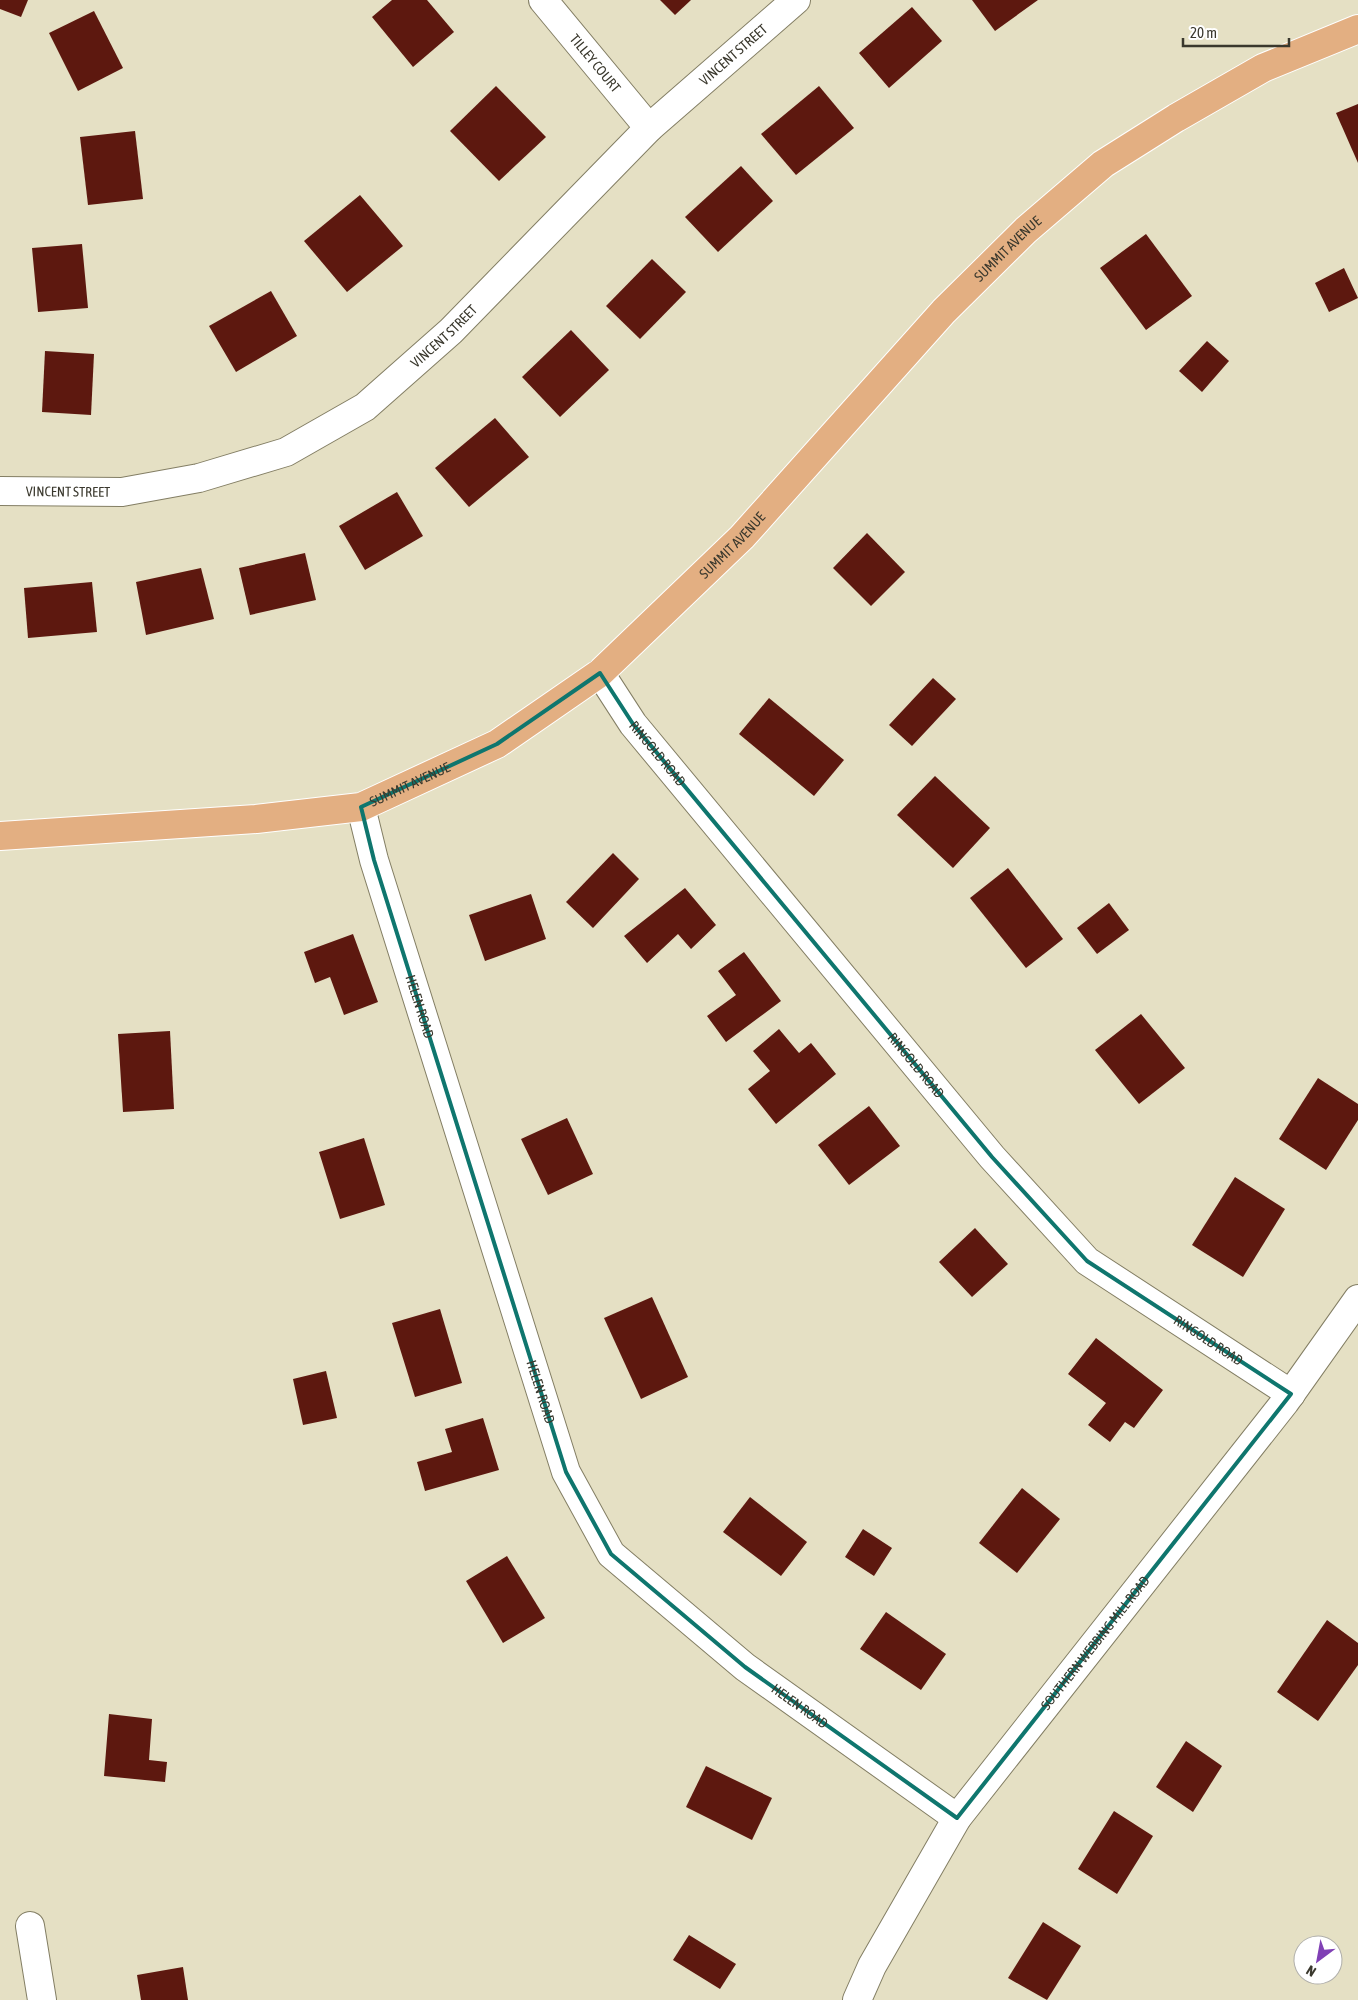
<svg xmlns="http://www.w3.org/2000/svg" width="1358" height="2000" font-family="'Asap Condensed',sans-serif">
	<rect width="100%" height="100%" fill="#e5e0c4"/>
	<g fill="#5d180f">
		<path d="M0,0H28L21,17L0,9Z"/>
		<path d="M392,0H427L454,32L413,67L372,17Z"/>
		<path d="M660,0H691L675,15Z"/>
		<path d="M972,0H1038L995,31Z"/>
		<path d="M912,7L942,41L889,88L859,53Z"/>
		<path d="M94,11L123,68L78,91L49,33Z"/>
		<path d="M496,86L546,137L499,181L450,131Z"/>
		<path d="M819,86L854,128L796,175L761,134Z"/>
		<path d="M1358,104V163L1336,113Z"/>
		<path d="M135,131L143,199L88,205L80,137Z"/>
		<path d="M741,166L773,201L718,252L685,217Z"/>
		<path d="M360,195L403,246L347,292L304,241Z"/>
		<path d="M1146,234L1192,296L1146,330L1100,268Z"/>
		<path d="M82,244L88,308L38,312L32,248Z"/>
		<path d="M652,259L686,292L640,339L606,306Z"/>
		<path d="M1344,268L1358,298L1329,312L1315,283Z"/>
		<path d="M271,291L297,336L236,372L209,326Z"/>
		<path d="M571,330L609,370L560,417L522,377Z"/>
		<path d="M1207,341L1229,361L1202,392L1179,371Z"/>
		<path d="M45,351L94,354L91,415L42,412Z"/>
		<path d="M495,418L529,457L469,507L435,468Z"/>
		<path d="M397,492L423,536L365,570L339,526Z"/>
		<path d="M867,533L905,572L871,606L833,568Z"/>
		<path d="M305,553L316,600L250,615L239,568Z"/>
		<path d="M201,568L214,619L146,635L136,582Z"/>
		<path d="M92,582L97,632L28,638L24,588Z"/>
		<path d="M933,678L956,699L912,746L889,725Z"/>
		<path d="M769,698L844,760L814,796L739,734Z"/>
		<path d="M935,776L990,828L953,868L897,815Z"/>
		<path d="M613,853L639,879L593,928L566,902Z"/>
		<path d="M1008,868L1063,939L1026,968L970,898Z"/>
		<path d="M685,888L716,925L691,949L678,934L647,963L624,936Z"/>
		<path d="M531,894L546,939L485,961L469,915Z"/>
		<path d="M1109,903L1129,930L1097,954L1077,928Z"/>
		<path d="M353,934L378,1002L344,1015L330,977L315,983L304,952Z"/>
		<path d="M744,952L781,1001L726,1042L707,1016L736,995L718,971Z"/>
		<path d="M1141,1014L1185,1068L1139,1104L1095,1050Z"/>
		<path d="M779,1029L799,1053L811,1043L836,1074L776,1124L748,1089L770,1071L753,1051Z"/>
		<path d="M170,1031L174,1109L123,1112L118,1034Z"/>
		<path d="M1318,1078L1358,1104V1120L1326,1170L1279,1139Z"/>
		<path d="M869,1106L900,1146L849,1185L818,1145Z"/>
		<path d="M567,1118L593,1174L548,1195L521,1139Z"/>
		<path d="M364,1138L385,1205L340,1219L319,1152Z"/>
		<path d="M1235,1177L1285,1209L1243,1277L1192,1245Z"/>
		<path d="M975,1228L1008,1264L972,1297L939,1262Z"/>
		<path d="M652,1297L688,1377L641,1399L604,1318Z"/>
		<path d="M440,1309L462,1383L415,1397L392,1323Z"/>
		<path d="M1096,1338L1163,1390L1134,1428L1125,1422L1110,1442L1088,1425L1106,1403L1068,1374Z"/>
		<path d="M326,1371L337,1418L303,1425L293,1379Z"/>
		<path d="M483,1418L499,1470L425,1491L417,1462L452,1452L445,1429Z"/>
		<path d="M1022,1488L1060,1519L1017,1573L979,1543Z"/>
		<path d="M750,1497L807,1542L781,1576L723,1532Z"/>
		<path d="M863,1529L892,1548L874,1576L845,1557Z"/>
		<path d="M507,1556L545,1618L503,1643L466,1581Z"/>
		<path d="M886,1612L946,1654L921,1690L860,1649Z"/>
		<path d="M1327,1620L1358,1643V1665L1318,1721L1277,1692Z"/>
		<path d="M109,1714L152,1719L149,1760L167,1762L165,1782L104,1776Z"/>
		<path d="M1186,1741L1222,1766L1193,1812L1156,1787Z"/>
		<path d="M706,1766L772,1798L752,1840L686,1807Z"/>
		<path d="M1114,1811L1153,1836L1117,1894L1078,1869Z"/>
		<path d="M1043,1922L1081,1946L1047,2000L1008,1978Z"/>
		<path d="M689,1935L736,1964L720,1989L673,1960Z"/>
		<path d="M183,1967L188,2000H141L137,1975Z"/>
	</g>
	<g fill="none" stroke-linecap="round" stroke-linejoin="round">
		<defs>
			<g id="minor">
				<path id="s1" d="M543,0L649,128"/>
				<path id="s2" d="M0,491L122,492L199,478L286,452L365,407L451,331L649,128L796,0"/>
				<path id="s3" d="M600,673L633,724L992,1157L1087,1261L1291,1394"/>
				<path id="s4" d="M361,807L374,860L566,1472L611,1554L745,1667L957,1818"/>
				<path d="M30,1926L42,2000"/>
				<path id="s5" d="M857,2000L872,1966L957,1818L1285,1402L1358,1299"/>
			</g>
			<g id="major">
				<path id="s6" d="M0,836L256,819L361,807L497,744L600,673L742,537L944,311L1026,230L1103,164L1176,118L1263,68L1358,29"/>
			</g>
		</defs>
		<use href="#minor" stroke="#837e64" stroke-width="30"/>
		<use href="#major" stroke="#fff" stroke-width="30"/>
		<use href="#minor" stroke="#fff" stroke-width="28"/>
		<use href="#major" stroke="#e3af82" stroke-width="28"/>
	</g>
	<path fill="none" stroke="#0f766e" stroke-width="4" stroke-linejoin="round" d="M600,673L633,724L992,1157L1087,1261L1291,1394L957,1818L745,1667L611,1554L566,1472L374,860L361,807L497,744Z"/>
	<g text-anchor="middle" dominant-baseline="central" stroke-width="5" stroke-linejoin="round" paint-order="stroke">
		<g font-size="14" fill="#3a382d" stroke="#fff">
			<text stroke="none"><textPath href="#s2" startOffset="892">VINCENT STREET</textPath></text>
			<text stroke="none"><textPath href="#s1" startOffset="82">TILLEY COURT</textPath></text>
			<text stroke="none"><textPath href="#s6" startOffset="1226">SUMMIT AVENUE</textPath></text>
			<text stroke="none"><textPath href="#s2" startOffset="488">VINCENT STREET</textPath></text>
			<text stroke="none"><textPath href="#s2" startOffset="68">VINCENT STREET</textPath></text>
			<text stroke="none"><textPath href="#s6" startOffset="821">SUMMIT AVENUE</textPath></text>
			<text stroke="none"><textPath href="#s3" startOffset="99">RINGOLD ROAD</textPath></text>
			<text stroke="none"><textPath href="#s6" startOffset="416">SUMMIT AVENUE</textPath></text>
			<text stroke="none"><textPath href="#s4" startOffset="208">HELEN ROAD</textPath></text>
			<text stroke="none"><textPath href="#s3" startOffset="504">RINGOLD ROAD</textPath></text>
			<text stroke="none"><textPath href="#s3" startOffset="909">RINGOLD ROAD</textPath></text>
			<text stroke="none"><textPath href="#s4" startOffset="612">HELEN ROAD</textPath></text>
			<text stroke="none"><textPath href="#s5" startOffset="431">SOUTHERN WEBBING MILL ROAD</textPath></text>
			<text stroke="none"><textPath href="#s4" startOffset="1032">HELEN ROAD</textPath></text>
		</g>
	</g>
	<g transform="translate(1318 1960) rotate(212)"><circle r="24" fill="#ffffff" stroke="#b0afab"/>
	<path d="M0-4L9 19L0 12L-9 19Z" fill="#8040b5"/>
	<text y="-8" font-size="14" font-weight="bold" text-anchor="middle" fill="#3a382d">N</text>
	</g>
	<path d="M1183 38v8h106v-8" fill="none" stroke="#3a382d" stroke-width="2.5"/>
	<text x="1190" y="38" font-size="15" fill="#3a382d" stroke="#ffffff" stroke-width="4" paint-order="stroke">20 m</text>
</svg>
